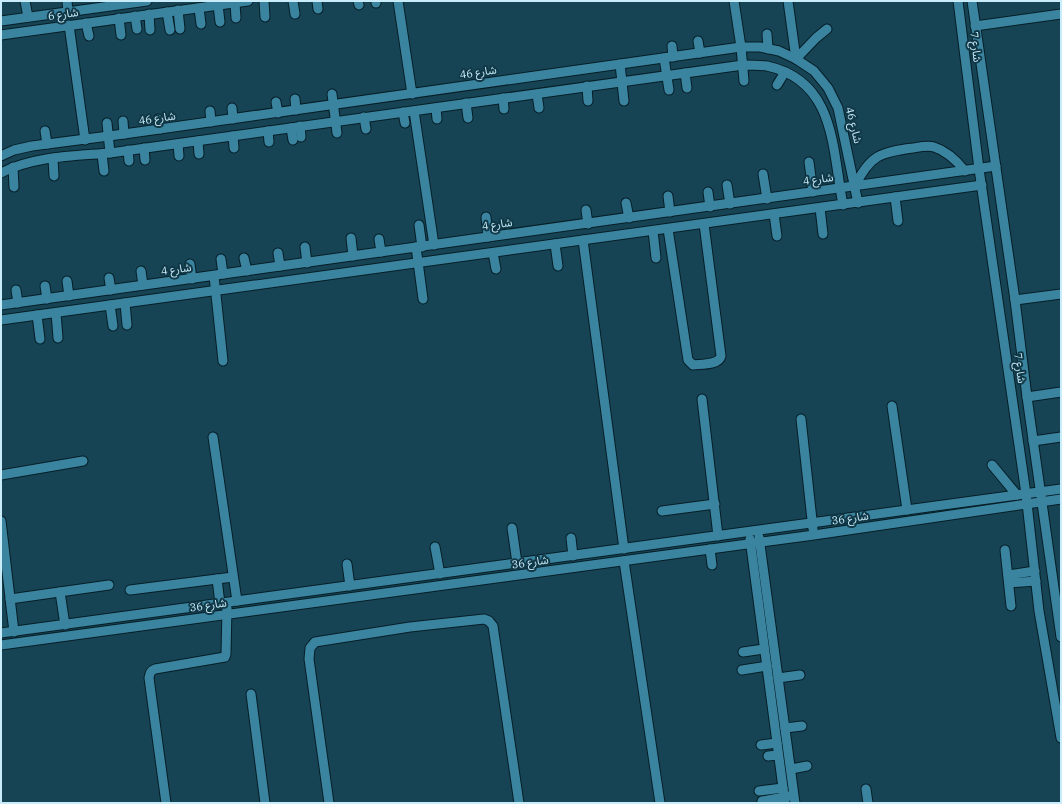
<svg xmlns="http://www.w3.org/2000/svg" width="1062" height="804" font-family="'IBM Plex Serif','Noto Sans Arabic',serif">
	<rect width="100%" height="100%" fill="#103846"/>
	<rect fill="#174455" x="1" y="1" width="1060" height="802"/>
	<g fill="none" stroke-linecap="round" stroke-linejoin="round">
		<defs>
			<g id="minor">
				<path d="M25,1L28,17"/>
				<path d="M67,1L68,12"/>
				<path d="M264,1L265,17"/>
				<path d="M293,1L295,14"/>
				<path d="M317,1L318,9"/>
				<path d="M358,1L359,5"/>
				<path d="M376,1V3"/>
				<path d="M398,1L412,94"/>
				<path d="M734,1L741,47L744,81"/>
				<path d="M788,1L796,59"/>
				<path d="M958,1L979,169L1026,494L1039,611L1061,738"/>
				<path d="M972,1L1015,300L1027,397L1061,637"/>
				<path d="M235,3L236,18"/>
				<path d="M218,5L220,22"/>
				<path d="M199,8L201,24"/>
				<path d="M178,10L180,29"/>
				<path d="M167,12L170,30"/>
				<path d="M149,14L150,30"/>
				<path d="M135,16L137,29"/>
				<path d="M119,18L121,35"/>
				<path d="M1,21L147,1"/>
				<path d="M86,23L89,36"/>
				<path d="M69,25L85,140"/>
				<path d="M975,26L1061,14"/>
				<path d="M767,34L768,49"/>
				<path d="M1,35L248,1"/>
				<path d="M698,41L700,53"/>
				<path d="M672,46L673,57"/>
				<path d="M664,58L669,90"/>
				<path d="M796,59L816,38L827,29"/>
				<path d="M620,64L624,101"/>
				<path d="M685,73L687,88"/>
				<path d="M777,85L785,72"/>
				<path d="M587,86L588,101"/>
				<path d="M332,94L337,133"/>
				<path d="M537,94L539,108"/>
				<path d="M503,98L504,109"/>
				<path d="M295,99L296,110"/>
				<path d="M276,102L278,113"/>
				<path d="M466,103L468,118"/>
				<path d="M232,108L233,119"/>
				<path d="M436,108L437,119"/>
				<path d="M210,111L211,122"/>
				<path d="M414,111L434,245"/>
				<path d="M403,112L405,123"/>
				<path d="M364,117L366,129"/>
				<path d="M158,119L160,129"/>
				<path d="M123,121L124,134"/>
				<path d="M107,123L110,153"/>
				<path d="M300,126L301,137"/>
				<path d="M291,128L293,140"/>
				<path d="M45,131L47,144"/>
				<path d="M268,131L269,142"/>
				<path d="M233,136L234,148"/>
				<path d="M198,141L199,154"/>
				<path d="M178,144L179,156"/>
				<path d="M144,148L145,160"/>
				<path d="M128,150L129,161"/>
				<path d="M102,154L104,171"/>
				<path d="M1,156L14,150L32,146L124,134L741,47H760L779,51L796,59L814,71L828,88L838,108L858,203"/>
				<path d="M53,159L54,176"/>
				<path d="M809,162L813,192"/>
				<path d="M13,167L14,187"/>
				<path d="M1,173C33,156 75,156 110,153L743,65C751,65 759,65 767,66C836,81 832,149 843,205"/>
				<path d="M763,174L767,199"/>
				<path d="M727,185L730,204"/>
				<path d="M855,186C870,155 881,152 913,148C919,147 928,145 934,147C947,151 957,161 965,171"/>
				<path d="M708,192L710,207"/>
				<path d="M668,196L670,212"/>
				<path d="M895,197L898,221"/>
				<path d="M626,203L629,218"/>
				<path d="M820,208L823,234"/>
				<path d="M586,210L588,224"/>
				<path d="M774,214L777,236"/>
				<path d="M486,217L488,237"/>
				<path d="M419,225L422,247"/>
				<path d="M668,229L688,360L693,365C702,364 719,365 721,356L704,224"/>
				<path d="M653,231L656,258"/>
				<path d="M351,238L353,256"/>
				<path d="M379,239L381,252"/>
				<path d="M583,240L624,549"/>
				<path d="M555,244L558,266"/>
				<path d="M305,247L307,263"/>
				<path d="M416,247L423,299"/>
				<path d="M278,253L280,266"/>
				<path d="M493,253L496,269"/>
				<path d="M244,258L247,271"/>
				<path d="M221,259L223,274"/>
				<path d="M190,264L192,279"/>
				<path d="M141,271L143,285"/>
				<path d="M214,276L223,361"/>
				<path d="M109,278L111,290"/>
				<path d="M67,281L69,296"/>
				<path d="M45,286L47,299"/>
				<path d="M16,290L18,303"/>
				<path d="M1015,300L1061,294"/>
				<path d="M125,303L127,325"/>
				<path d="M1,305L996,166"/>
				<path d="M110,305L113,326"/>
				<path d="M56,313L58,338"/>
				<path d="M37,315L40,339"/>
				<path d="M1,320L982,185"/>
				<path d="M1027,397L1061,392"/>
				<path d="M702,399L718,536"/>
				<path d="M892,406L907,510"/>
				<path d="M801,419L813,529"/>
				<path d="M213,437L237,601"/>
				<path d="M1033,441L1061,437"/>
				<path d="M992,465L1017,495"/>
				<path d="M1,475L83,461"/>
				<path d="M662,511L715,504"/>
				<path d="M1,521L14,632"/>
				<path d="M512,528L517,563"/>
				<path d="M759,537L795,803"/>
				<path d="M571,538L573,556"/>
				<path d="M750,539L785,803"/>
				<path d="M435,547L440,574"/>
				<path d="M710,549L712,565"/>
				<path d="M1005,550L1011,606"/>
				<path d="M624,561L660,803"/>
				<path d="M347,564L350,586"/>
				<path d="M1008,575L1035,571"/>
				<path d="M217,579L220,604"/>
				<path d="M1009,583L1036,581"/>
				<path d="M130,590L233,577"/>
				<path d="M60,592L65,625"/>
				<path d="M10,599L109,585"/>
				<path d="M1,633L1061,489"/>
				<path d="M1,645L814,535L1061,499"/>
				<path d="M743,652L764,649"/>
				<path d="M742,670L767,666"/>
				<path d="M778,678L800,675"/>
				<path d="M251,694L265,803"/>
				<path d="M785,728L802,726"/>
				<path d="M761,745L777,743"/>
				<path d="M768,756L778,755"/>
				<path d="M791,769L807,766"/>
				<path d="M866,789L868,803"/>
				<path d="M759,791L783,788"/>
				<path d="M762,801L790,796"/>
				<path d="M166,803L149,678C150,673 150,671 155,669L225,657L226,654L227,608"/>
				<path d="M329,803L309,659L310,648L315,642L410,627L484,619L489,621L493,626L519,803"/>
			</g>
		</defs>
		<use href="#minor" stroke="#061e26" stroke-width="11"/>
		<use href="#minor" stroke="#3b84a0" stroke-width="9"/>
	</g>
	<g text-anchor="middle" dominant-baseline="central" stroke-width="4" stroke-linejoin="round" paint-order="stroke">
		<g font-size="11" fill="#c9ecfb" stroke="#103846">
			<text transform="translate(63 14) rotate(-8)">شارع 6</text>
			<text transform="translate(976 47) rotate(83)">شارع 7</text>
			<text transform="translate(478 72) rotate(-8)">شارع 46</text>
			<text transform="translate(157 118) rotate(-8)">شارع 46</text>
			<text transform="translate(854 125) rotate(76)">شارع 46</text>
			<text transform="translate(818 179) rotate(-8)">شارع 4</text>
			<text transform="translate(497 224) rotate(-8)">شارع 4</text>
			<text transform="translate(176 269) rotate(-8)">شارع 4</text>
			<text transform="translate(1020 368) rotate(82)">شارع 7</text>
			<text transform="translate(850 518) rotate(-8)">شارع 36</text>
			<text transform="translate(530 562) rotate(-8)">شارع 36</text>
			<text transform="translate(208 605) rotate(-8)">شارع 36</text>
		</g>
	</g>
	<rect width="1062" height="804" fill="none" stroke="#c9ecfb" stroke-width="4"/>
</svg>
